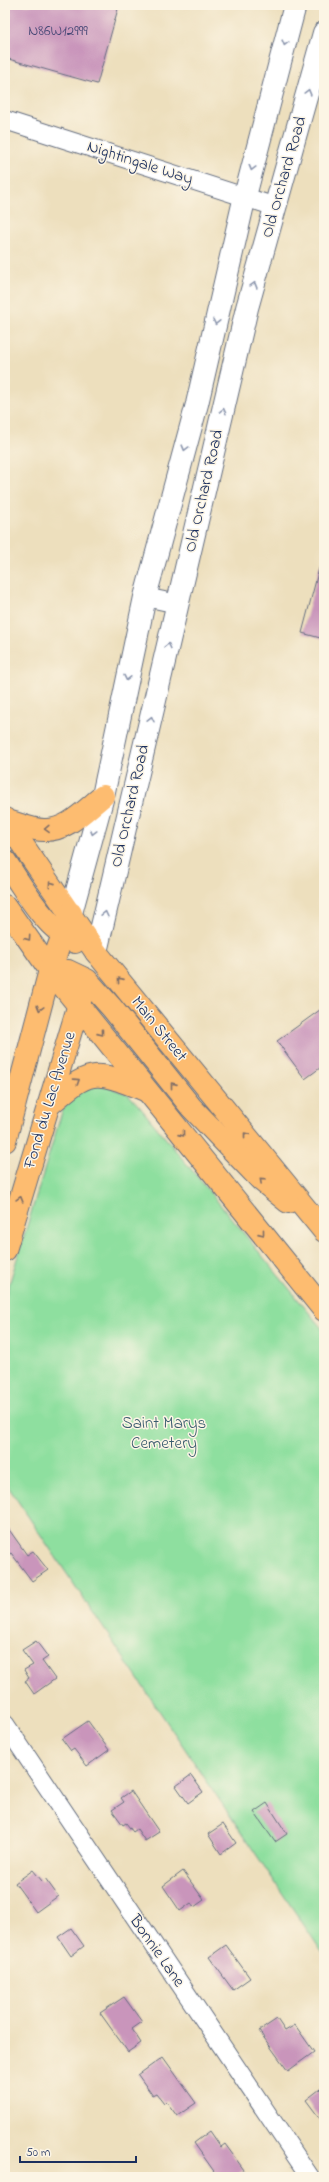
<svg xmlns="http://www.w3.org/2000/svg" width="329" height="2182" font-family="'Indie Flower',sans-serif">
	<rect width="100%" height="100%" fill="#fcf5e5"/>
	<filter id="ink" filterUnits="userSpaceOnUse"><feTurbulence type="fractalNoise" baseFrequency=".025" numOctaves="2"/><feDisplacementMap in="SourceGraphic" scale="8" xChannelSelector="R" yChannelSelector="G"/><feConvolveMatrix kernelMatrix="1 2 1 2 8 2 1 2 1" color-interpolation-filters="sRGB"/></filter>
	<filter id="wash" filterUnits="userSpaceOnUse"><feTurbulence type="fractalNoise" baseFrequency=".012" numOctaves="4" result="noise"/><feDisplacementMap in="SourceGraphic" scale="16" xChannelSelector="R" yChannelSelector="G"/><feGaussianBlur stdDeviation="0.9" result="paint"/><feColorMatrix in="noise" values="0 0 0 0 0 0 0 0 0 0 0 0 0 0 0 0 0 1.4 0 .05"/><feComposite in="paint" operator="in"/></filter>
	<g filter="url(#wash)">
		<rect width="100%" height="100%" fill="#eddfbd"/>
		<path fill="#8edf9f" stroke="#54877e" d="M99,1084L128,1094L139,1106L324,1331V1955L5,1482V1298L62,1112C73,1093 78,1088 99,1084Z"/>
		<g id="blocks">
			<g fill="#c995bb">
				<path d="M5,5H119L97,84L5,58Z"/>
				<path d="M320,565L324,566V639L302,633Z"/>
				<path d="M324,1007V1065L305,1079L277,1041Z"/>
				<path d="M5,1524L27,1555L33,1551L48,1570L32,1581L11,1553L5,1557Z"/>
				<path d="M36,1641L48,1657L42,1661L55,1679L34,1694L25,1681L29,1678L24,1670L33,1665L22,1650Z"/>
				<path d="M88,1721L109,1750L87,1766L74,1749L71,1751L62,1739Z"/>
				<path d="M191,1775L203,1792L188,1803L176,1786Z"/>
				<path d="M131,1791L159,1832L145,1841L137,1829L133,1832L126,1823L123,1825L112,1810L124,1802L121,1798Z"/>
				<path d="M267,1803L287,1834L275,1842L254,1812Z"/>
				<path d="M223,1824L236,1843L221,1854L208,1834Z"/>
				<path d="M33,1870L42,1881L45,1878L58,1896L36,1912L15,1883Z"/>
				<path d="M183,1871L204,1900L194,1907L191,1903L180,1911L163,1886Z"/>
				<path d="M71,1928L84,1946L71,1956L58,1937Z"/>
				<path d="M226,1945L250,1978L233,1990L209,1957Z"/>
				<path d="M124,1997L142,2022L132,2029L141,2043L128,2052L100,2013Z"/>
				<path d="M277,2019L285,2031L295,2025L314,2052L288,2071L259,2031Z"/>
				<path d="M163,2057L196,2103L177,2116L166,2101L164,2103L157,2094L153,2096L138,2075Z"/>
				<path d="M324,2086V2124L306,2100Z"/>
				<path d="M210,2131L221,2147L225,2144L244,2170L234,2177H218L194,2143Z"/>
			</g>
		</g>
	</g>
	<g filter="url(#ink)">
		<use href="#blocks" fill-opacity="0" stroke="#646d7f" stroke-width="1"/>
		<g fill="none" stroke-linecap="round" stroke-linejoin="round">
			<defs>
				<g id="minor">
					<path d="M5,120L276,207"/>
					<path d="M145,597L178,604"/>
					<path d="M5,1724L310,2177"/>
				</g>
				<g id="tertiary">
					<path d="M71,913L103,796L145,597L197,404L245,196L295,5"/>
					<path d="M96,952L247,308L324,33"/>
				</g>
				<g id="primary">
					<path d="M5,819L96,952L324,1231"/>
					<path d="M7,821C19,824 32,830 44,830C67,831 85,810 103,796"/>
					<path d="M5,861C24,889 44,927 75,942"/>
					<path d="M5,906L50,970L324,1310"/>
					<path d="M50,970L68,971L87,980L112,1008L191,1107L261,1180L288,1202"/>
					<path d="M48,1106C90,1069 93,1069 145,1090"/>
					<path d="M5,1141L50,970L71,913"/>
					<path d="M5,1250L82,994"/>
				</g>
			</defs>
			<use href="#minor" stroke="#646d7f" stroke-width="20"/>
			<use href="#tertiary" stroke="#646d7f" stroke-width="24"/>
			<use href="#primary" stroke="#646d7f" stroke-width="24"/>
			<use href="#minor" stroke="#fff" stroke-width="18"/>
			<use href="#tertiary" stroke="#fff" stroke-width="22"/>
			<use href="#primary" stroke="#fdbc70" stroke-width="22"/>
		</g>
		<defs><path id="oneway-chevron" d="M-2-3.5L2.5 0L-2 3.5" fill="none" stroke-width="1.6" stroke-linecap="round" stroke-linejoin="round"/></defs>
		<g stroke="#8d97ae">
			<use href="#oneway-chevron" transform="translate(285 43) rotate(105)"/>
			<use href="#oneway-chevron" transform="translate(308 92) rotate(-75)"/>
			<use href="#oneway-chevron" transform="translate(252 168) rotate(105)"/>
			<use href="#oneway-chevron" transform="translate(254 285) rotate(-74)"/>
			<use href="#oneway-chevron" transform="translate(216 322) rotate(103)"/>
			<use href="#oneway-chevron" transform="translate(223 411) rotate(-77)"/>
			<use href="#oneway-chevron" transform="translate(185 448) rotate(105)"/>
			<use href="#oneway-chevron" transform="translate(168 646) rotate(-77)"/>
			<use href="#oneway-chevron" transform="translate(127 678) rotate(102)"/>
			<use href="#oneway-chevron" transform="translate(151 719) rotate(-77)"/>
			<use href="#oneway-chevron" transform="translate(93 832) rotate(105)"/>
			<use href="#oneway-chevron" transform="translate(105 914) rotate(-77)"/>
		</g>
		<g stroke="#816e66">
			<use href="#oneway-chevron" transform="translate(47 829) rotate(178)"/>
			<use href="#oneway-chevron" transform="translate(51 884) rotate(-125)"/>
			<use href="#oneway-chevron" transform="translate(28 938) rotate(55)"/>
			<use href="#oneway-chevron" transform="translate(120 980) rotate(-129)"/>
			<use href="#oneway-chevron" transform="translate(40 1008) rotate(105)"/>
			<use href="#oneway-chevron" transform="translate(101 1033) rotate(51)"/>
			<use href="#oneway-chevron" transform="translate(77 1081) rotate(-33)"/>
			<use href="#oneway-chevron" transform="translate(173 1085) rotate(-129)"/>
			<use href="#oneway-chevron" transform="translate(182 1134) rotate(51)"/>
			<use href="#oneway-chevron" transform="translate(246 1135) rotate(-129)"/>
			<use href="#oneway-chevron" transform="translate(262 1180) rotate(-138)"/>
			<use href="#oneway-chevron" transform="translate(20 1199) rotate(-74)"/>
			<use href="#oneway-chevron" transform="translate(262 1233) rotate(51)"/>
		</g>
	</g>
	<g text-anchor="middle" dominant-baseline="central" stroke-width="3" stroke-linejoin="round" paint-order="stroke">
		<g font-size="15" fill="#464875">
			<text x="58" y="31">N86W12999</text>
		</g>
		<g font-size="17" fill="#1b2f5e" stroke="#fcf5e5">
			<text transform="translate(140 163) rotate(18)">Nightingale Way</text>
			<text transform="translate(284 177) rotate(-74)">Old Orchard Road</text>
			<text transform="translate(204 491) rotate(-77)">Old Orchard Road</text>
			<text transform="translate(130 806) rotate(-77)">Old Orchard Road</text>
			<text transform="translate(159 1029) rotate(51)">Main Street</text>
			<text transform="translate(50 1100) rotate(-73)">Fond du Lac Avenue</text>
			<text transform="translate(157 1951) rotate(55)">Bonnie Lane</text>
		</g>
		<g font-size="17" fill="#385b6e" stroke="#fcf5e5">
			<text x="164" y="1423">Saint Marys<tspan x="164" dy="20">Cemetery</tspan></text>
		</g>
	</g>
	<rect width="329" height="2182" fill="none" stroke="#fcf5e5" stroke-width="20"/>
	<path d="M20 2156v6h116v-6" fill="none" stroke="#1b2f5e" stroke-width="2"/>
	<text x="26" y="2156" font-size="12" fill="#1b2f5e" stroke="#fcf5e5" stroke-width="3" paint-order="stroke">50 m</text>
</svg>
